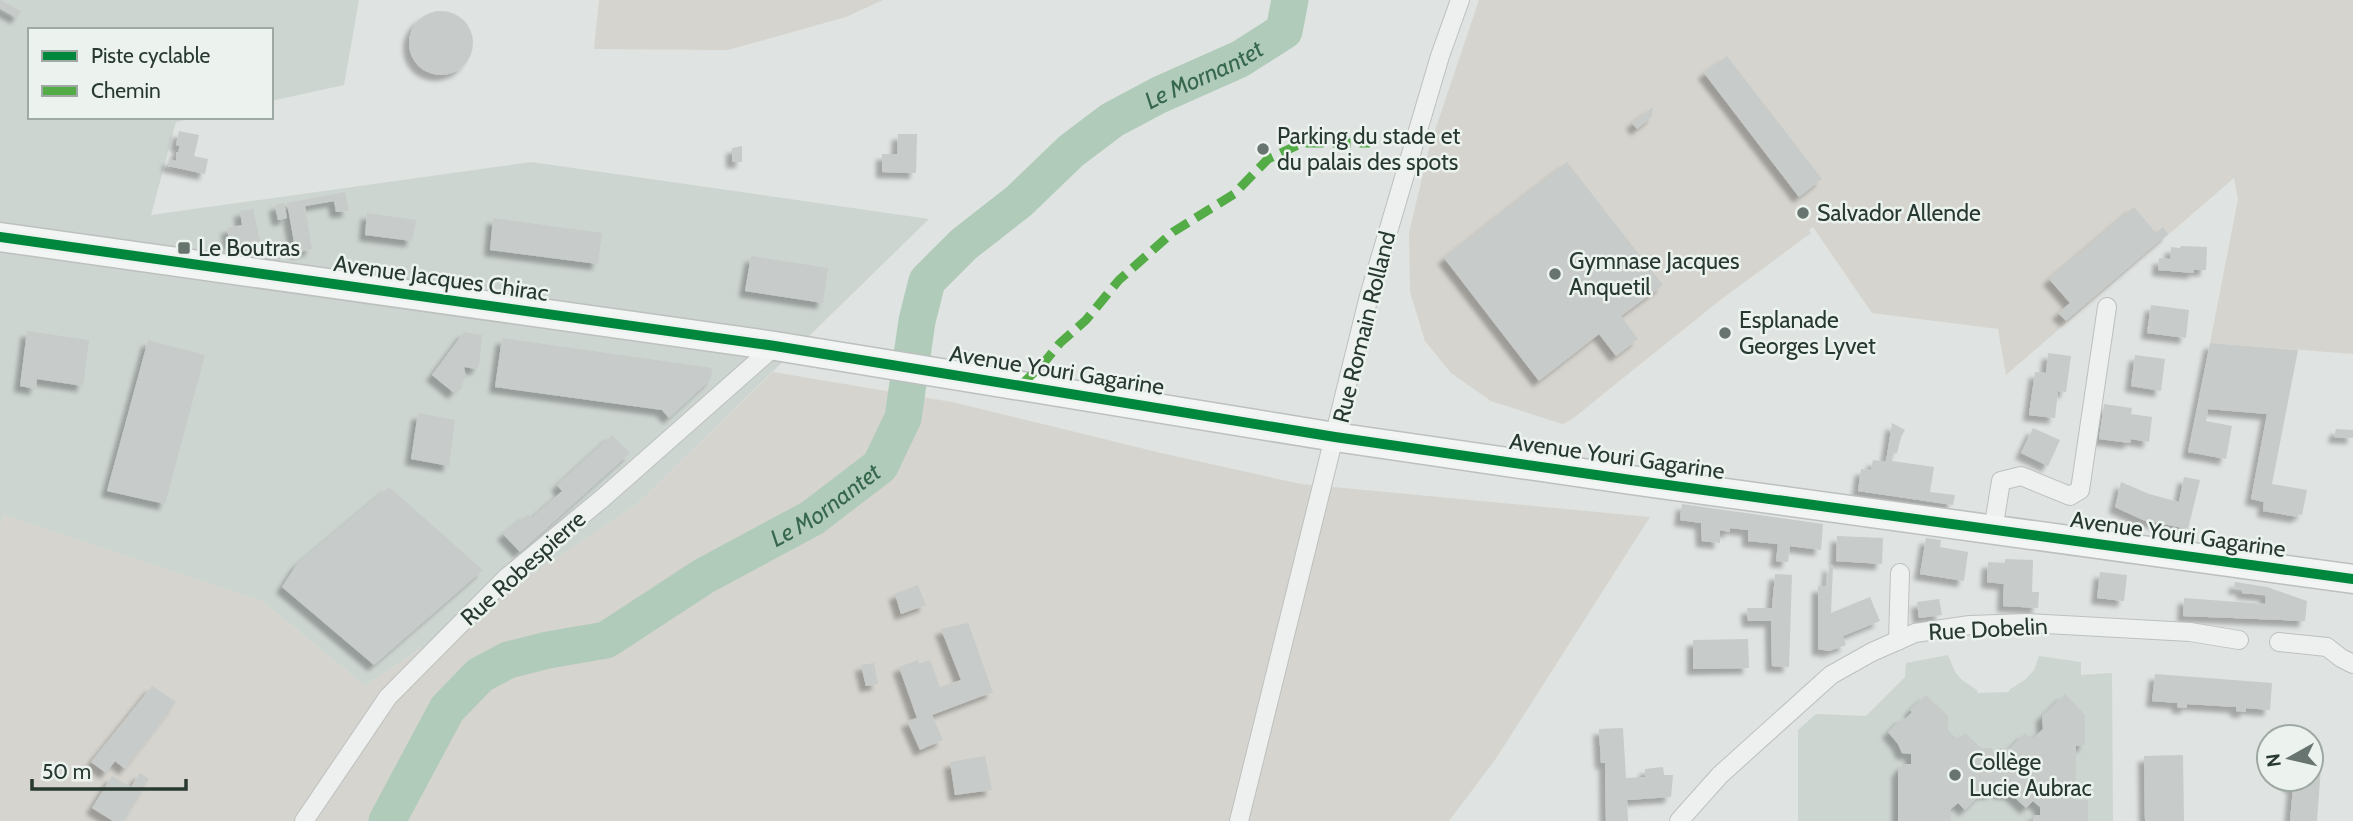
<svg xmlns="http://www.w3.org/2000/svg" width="2353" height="821" font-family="Cabin,sans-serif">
	<defs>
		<filter id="shadow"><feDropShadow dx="-6" dy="6" stdDeviation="2" flood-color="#0004"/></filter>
	</defs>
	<rect width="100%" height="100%" fill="#dfe3e1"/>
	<g fill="#cdd5d1">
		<path d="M0,0H359L344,85L271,101V30H30V117H199L176,122L151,215L531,162L929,219L637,504L365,686L262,601L4,515L0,526Z"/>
		<path d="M1948,655L1955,672L1962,680L1977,690L1978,693L2009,692V690L2026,679L2034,670L2039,656L2081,662V675L2112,673L2113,821H1798V730L1816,714L1866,716L1905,677L1906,663Z"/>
	</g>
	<g fill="#d6d4ce">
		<path d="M599,0H883L846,17L728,50L594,49Z"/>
		<path d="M1479,0H2353V354L2210,343L2238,199L2234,178L2006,375L1998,329L1872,313L1813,227L1809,230L1811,233L1719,301L1571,420L1562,424L1491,401L1451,373L1425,341L1410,292L1409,232L1430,145Z"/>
		<path d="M773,372L952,402L1161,453L1301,484L1650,517L1497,757L1449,821H0V526L4,515L262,601L365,686L637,504Z"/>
	</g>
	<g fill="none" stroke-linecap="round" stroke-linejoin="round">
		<path stroke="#b0cbba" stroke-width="37" id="s1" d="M387,821L447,709L480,675L508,660L548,650L606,640L704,576L812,518L880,466L903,418L917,321L927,281L964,244L1019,201L1071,151L1112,120L1159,95L1240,59L1284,31L1290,0"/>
	</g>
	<g fill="#c7cbc9" filter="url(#shadow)">
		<path d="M0,0L21,11L17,18L0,8Z"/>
		<circle cx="441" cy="43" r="32"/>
		<path d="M1727,56L1822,179L1799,197L1704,73Z"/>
		<path d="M1653,107L1652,117L1637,129L1632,123Z"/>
		<path d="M179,131L199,135L194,156L208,159L205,174L168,166L169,159L176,161V152H178L180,146L176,145Z"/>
		<path d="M898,134H917L916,173L882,172V154H897Z"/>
		<path d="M742,146V162H732V148Z"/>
		<path d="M1567,162L1663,285L1621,316L1638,339L1616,356L1599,334L1539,381L1444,258Z"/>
		<path d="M345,192L349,211L336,212L334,201L305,206L312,249L296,253L287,203Z"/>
		<path d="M284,203L287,218L278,220L275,205Z"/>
		<path d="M2134,207L2156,233L2163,227L2168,234L2066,321L2058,313L2070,303L2049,279Z"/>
		<path d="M253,209L260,241L281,243L280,262L247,256L245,242L230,245L227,228L242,225L240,211Z"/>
		<path d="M367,213L416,220L412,241L365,235Z"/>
		<path d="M493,218L602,233L598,264L490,250Z"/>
		<path d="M2181,246L2207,247L2206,270H2194V273L2158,270L2159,258L2170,259L2171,247L2180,248Z"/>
		<path d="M751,256L828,268L823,303L745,291Z"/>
		<path d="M2151,305L2189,310L2186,338L2147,333Z"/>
		<path d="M27,331L89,340L83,386L37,379L36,389L20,386Z"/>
		<path d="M464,332L482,335L479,366L476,369L464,367L466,378L454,393L432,375Z"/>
		<path d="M502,338L712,368L711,379L669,418L662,410L495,387Z"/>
		<path d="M148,340L205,355L165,504L107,491Z"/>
		<path d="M2210,343L2298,350L2272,484L2307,490L2302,515L2298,514V517L2263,511L2264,502L2251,499L2267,414L2208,409L2206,421L2232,426L2226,459L2188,452Z"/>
		<path d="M2048,353L2071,356L2066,392L2058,391L2055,418L2029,415L2035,372L2046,373Z"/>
		<path d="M2135,355L2165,359L2161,391L2131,386Z"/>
		<path d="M2104,404L2132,408L2131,414L2152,417L2149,442L2131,439L2130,443L2099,439Z"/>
		<path d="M418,413L455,420L449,466L411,459Z"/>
		<path d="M1892,423L1905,430L1901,437L1897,453H1893L1892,461L1934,467L1930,492L1955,495L1953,505L1858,491L1861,469L1871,470L1873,460L1886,462Z"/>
		<path d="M2033,428L2060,440L2048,466L2021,453Z"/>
		<path d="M2336,429L2353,430V438L2334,437Z"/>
		<path d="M612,435L630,453L520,552L503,534L528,514L532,518L562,491L557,485Z"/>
		<path d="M2184,477L2200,480L2188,529L2143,520L2115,507L2121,482L2149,494L2179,502Z"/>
		<path d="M389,487L483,570L374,665L282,587L297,564Z"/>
		<path d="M1682,504L1823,524L1821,550L1790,546L1788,562L1776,561L1778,544L1748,541V530L1730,528V532L1720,530V543L1702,541L1701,523L1680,520Z"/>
		<path d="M1837,536L1883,538L1882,564L1836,561Z"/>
		<path d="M1926,538L1941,540L1940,547L1968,552L1964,581L1920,574Z"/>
		<path d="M2005,559L2033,560L2032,592H2039L2038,608L2003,606L2004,584L1987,582L1988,562L2005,563Z"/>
		<path d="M1829,565L1833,566L1831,613L1870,597L1880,621L1843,636L1846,645L1829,651L1818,649V586L1827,587Z"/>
		<path d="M2100,572L2127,575L2124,601L2097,598Z"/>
		<path d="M1775,574L1792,575L1789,667L1772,666L1771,621H1748L1747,608H1772Z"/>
		<path d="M2235,582L2267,587L2307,601L2305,621L2183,616L2184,598L2265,604L2266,595L2242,593L2243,589L2234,588Z"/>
		<path d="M918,585L926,605L901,614L895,594Z"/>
		<path d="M1939,599L1942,615L1919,618L1917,602Z"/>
		<path d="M968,623L993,692L932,715L943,740L920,750L907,721L917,718L899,667L918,660L919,664L930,660L940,687L961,680L941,629Z"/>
		<path d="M1748,639L1749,668L1693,669V640Z"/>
		<path d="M874,663L878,684L866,686L861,665Z"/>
		<path d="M2155,674L2272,683L2270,710L2246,708V712L2236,711V707L2187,704V708L2177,707L2178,703L2152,701Z"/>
		<path d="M152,686L176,702L125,769L115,761L106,773L91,762Z"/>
		<path d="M2065,694L2085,715V745L2076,746V800H2088V821H2033V815H2040V807L2033,801L2026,808L2010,793H1999V789H1993V793H1982L1965,810L1958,803L1951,809V821H1898V771L1903,764H1911V754L1902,753L1898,744L1888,732L1903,717L1905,719L1912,712L1910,710L1926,695L1948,716V730L1958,740L1965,733L1981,748H1992L1993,752H1999V748H2010L2025,733L2032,739L2043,729L2042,716Z"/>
		<path d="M1623,728L1626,778L1645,777V769L1663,767L1664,775H1673L1671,797L1627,800L1628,821H1606L1605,763H1601L1599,729Z"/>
		<path d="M2311,752L2322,753L2317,821H2290L2293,787L2289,786L2290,779H2311Z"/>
		<path d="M2183,755L2184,821H2145L2144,756Z"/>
		<path d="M985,756L992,790L955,795L950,762Z"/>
		<path d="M140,773L149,779L124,821H113L92,808L112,776L131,787Z"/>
	</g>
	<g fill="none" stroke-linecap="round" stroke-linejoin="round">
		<defs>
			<g id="minor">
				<path d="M1993,530L2001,481L2021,476L2070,496L2080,490L2107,307"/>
				<path d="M1898,641L1900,573"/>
				<path d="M2279,642L2327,647L2341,658L2353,664"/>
				<path d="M304,821L388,697L506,578L604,497L775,346"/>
				<path d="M1239,821L1369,296L1440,56L1460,0"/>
				<path d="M1679,821L1720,775L1831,675L1872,652L1915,633L1970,625L2027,623L2190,632L2239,640"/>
			</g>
			<path id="primary" d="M0,237L775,346L1335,437L1631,480L2353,579"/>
		</defs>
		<use href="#minor" stroke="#bcc0be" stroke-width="20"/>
		<use href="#primary" stroke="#bcc0be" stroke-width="31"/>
		<use href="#minor" stroke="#eef0ef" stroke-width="18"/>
		<use href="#primary" stroke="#f3f4f4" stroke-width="28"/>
		<path stroke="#53ac45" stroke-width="9" stroke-dasharray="18 9" stroke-linecap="butt" d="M1021,385L1042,365L1060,343L1086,320L1119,280L1173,232L1234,194L1268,159L1302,143H1370"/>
		<defs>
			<path id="cycleway" d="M0,237L775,346L1335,437L1631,480L2353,579"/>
		</defs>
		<use href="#cycleway" stroke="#ecf3ef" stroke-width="15"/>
		<use href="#cycleway" stroke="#00873e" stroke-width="10"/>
	</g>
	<g fill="#68746f" stroke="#ecf3ef" stroke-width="2.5">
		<circle cx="1263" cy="149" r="7"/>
		<circle cx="1803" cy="213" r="7"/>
		<rect x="177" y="241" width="14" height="14" rx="3.5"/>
		<circle cx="1555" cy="274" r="7"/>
		<circle cx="1725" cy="333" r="7"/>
		<circle cx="1955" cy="775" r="7"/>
	</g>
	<g text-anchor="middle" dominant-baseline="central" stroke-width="5" stroke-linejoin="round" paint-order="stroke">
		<g font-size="23" fill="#283931" stroke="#ecf3ef" text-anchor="start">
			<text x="1277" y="136">Parking du stade et<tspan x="1277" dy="26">du palais des spots</tspan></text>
			<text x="1817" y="213">Salvador Allende</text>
			<text x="198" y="248">Le Boutras</text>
			<text x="1569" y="261">Gymnase Jacques<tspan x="1569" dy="26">Anquetil</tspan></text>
			<text x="1739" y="320">Esplanade<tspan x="1739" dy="26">Georges Lyvet</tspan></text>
			<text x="1969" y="762">Collège<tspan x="1969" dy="26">Lucie Aubrac</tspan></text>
		</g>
		<g font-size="23" fill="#283931" stroke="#ecf3ef">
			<text transform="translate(441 278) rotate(8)">Avenue Jacques Chirac</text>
			<text transform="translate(1364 327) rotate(-76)">Rue Romain Rolland</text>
			<text transform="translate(1057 370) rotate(9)">Avenue Youri Gagarine</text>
			<text transform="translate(1617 456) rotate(8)">Avenue Youri Gagarine</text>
			<text transform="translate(2178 534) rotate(8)">Avenue Youri Gagarine</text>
			<text transform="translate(523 568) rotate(-42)">Rue Robespierre</text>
			<text transform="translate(1988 629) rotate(-3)">Rue Dobelin</text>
		</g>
		<g font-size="24" font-style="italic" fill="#37684d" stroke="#ecf3ef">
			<text stroke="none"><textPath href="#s1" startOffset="1172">Le Mornantet</textPath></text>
			<text stroke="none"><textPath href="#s1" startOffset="564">Le Mornantet</textPath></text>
		</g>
	</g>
	<rect x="28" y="28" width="245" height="91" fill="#ecf3ef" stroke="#9ea9a3" stroke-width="2"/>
	<rect x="42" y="51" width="35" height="10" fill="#00873e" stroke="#9ea9a3" stroke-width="2"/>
	<text x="91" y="63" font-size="21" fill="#283931">Piste cyclable</text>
	<rect x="42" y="86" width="35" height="10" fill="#53ac45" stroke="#9ea9a3" stroke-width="2"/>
	<text x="91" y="98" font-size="21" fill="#283931">Chemin</text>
	<g transform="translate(2290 758) rotate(262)"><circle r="33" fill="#ecf3ef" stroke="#9ea9a3" stroke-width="2"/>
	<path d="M0-5L12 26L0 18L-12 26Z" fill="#68746f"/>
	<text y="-10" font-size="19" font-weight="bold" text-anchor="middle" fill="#283931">N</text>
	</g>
	<path d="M32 779v10h154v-10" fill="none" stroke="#283931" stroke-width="3.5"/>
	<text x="42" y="779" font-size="21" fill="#283931" stroke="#ecf3ef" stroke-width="5" paint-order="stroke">50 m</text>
</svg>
